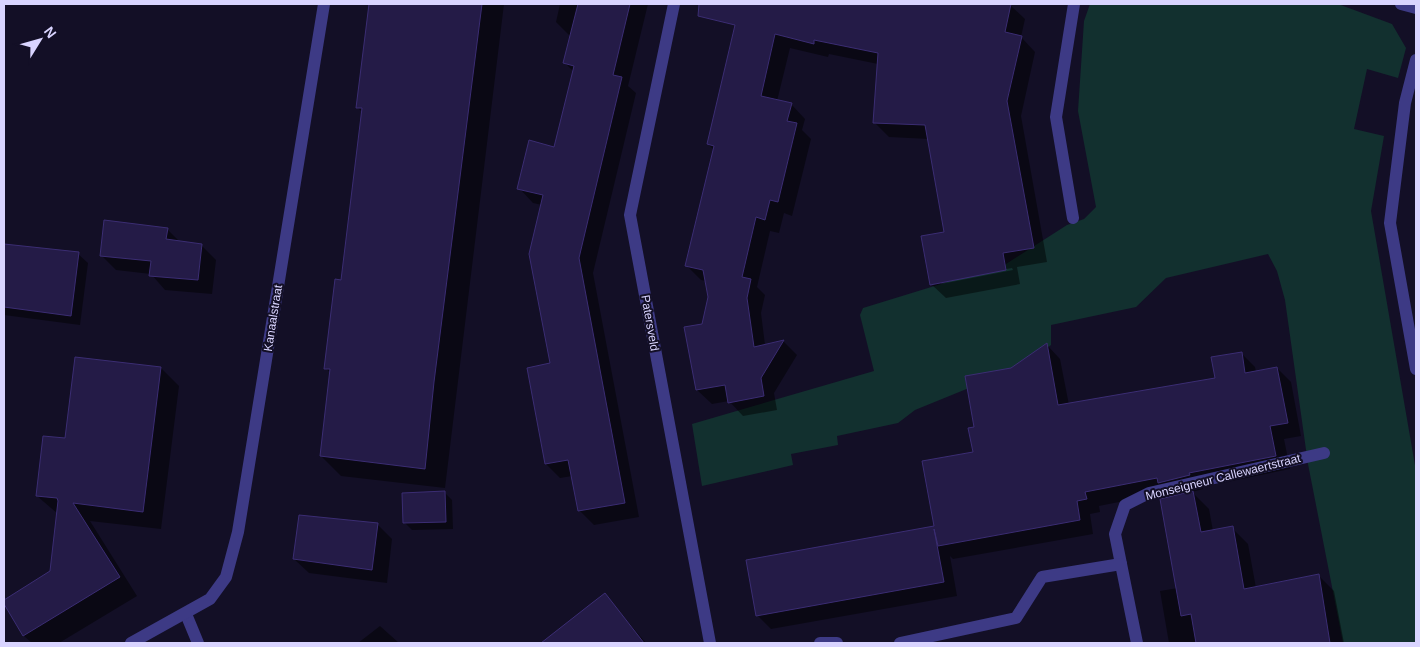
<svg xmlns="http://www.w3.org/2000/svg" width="1420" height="647" font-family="Helvetica,sans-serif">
	<rect width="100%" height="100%" fill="#130f26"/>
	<path fill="#12302f" d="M1090,4H1338L1392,24L1406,48L1398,78L1367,69L1354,129L1384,136L1371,211L1416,471V643H1343L1308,464L1285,300L1277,271L1268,254L1166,278L1136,307L1051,325V345L1023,366L915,410L898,423L837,436L838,445L791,454L793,465L702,486L692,424L874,371L860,315L863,308L1006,264L1067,225L1084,219L1096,207L1078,111L1084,21Z"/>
	<g fill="#0007" fill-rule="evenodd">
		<path d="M370,4H504L445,488L341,476L321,456L331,374L326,368L342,281L362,112L357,107Z"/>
		<path d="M560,4H648L628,86L636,93L593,273L639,517L594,525L579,510L572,476L560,478L546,464L551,363L542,205L533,203L519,188L555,148L574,72L565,63L570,36L556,22Z"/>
		<path d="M724,4L1010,5L1025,19L1021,37L1035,52L1021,116L1047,262L1017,267L1020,284L946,298L931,284L946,233L929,139L889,137L874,122L878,64L829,54L828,57L790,48L777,101L791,104L805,119L802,130L811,139L792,216L784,213L779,233L770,231L757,287L765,295L761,313L765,345L783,341L797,355L774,393L777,410L743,416L729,401L712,404L697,390L685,328L703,325L709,297L706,281L701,280L686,265L714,150L708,144L737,16ZM1012,268L1013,270L941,284V281Z"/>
		<path d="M167,229L181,243L201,245L216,260L212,294L165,290L151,274L116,270L102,256Z"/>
		<path d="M4,245L78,254L88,263L80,325L4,315Z"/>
		<path d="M1047,345L1060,359L1069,405L1216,379L1241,353L1255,367L1256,372L1277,368L1291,382L1301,436L1284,439L1290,469L1202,487L1203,489L1192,492L1209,509L1213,531L1232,528L1248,544L1256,588L1318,575L1334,591L1344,643H1169L1160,591L1178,588L1174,497L1169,492L1099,506L1100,512L1090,514L1093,534L953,559L950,556L957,596L771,629L757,615L935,527L974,453L976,428L1012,369Z"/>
		<path d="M161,368L179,386L161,529L90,521L137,596L59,643H32L24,636L4,601L52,572L58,514L37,496L66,440Z"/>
		<path d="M445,493L452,500L453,529L412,530L405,523Z"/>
		<path d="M377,524L392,539L387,583L309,573L294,559Z"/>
		<path d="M605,595L646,643H543Z"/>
		<path d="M380,626L399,643H358Z"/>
	</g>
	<g fill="#241b47" stroke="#3b2d73">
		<path d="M369,4H482L434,382L425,469L320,456L330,369H324L335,279L341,280L362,108H356Z"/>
		<path d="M578,4H630L613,75L622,77L579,258L625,503L578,511L568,460L545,464L527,368L550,363L529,254L543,195L517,189L529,140L554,147L574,66L563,63Z"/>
		<path d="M699,4H1011L1005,32L1022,36L1007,101L1034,248L1003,253L1006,270L930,285L921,236L944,232L925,125L873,123L878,53L814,40V44L775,34L761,96L792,103L787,121L797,123L778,202L770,200L765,220L756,217L742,277L751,279L747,298L754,347L784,340L761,378L764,396L728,403L725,385L696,390L684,327L702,324L708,297L703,270L685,266L714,146L707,144L735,25L698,16Z"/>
		<path d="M104,220L168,228L166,239L202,244L198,280L149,276L151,261L100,256Z"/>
		<path d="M4,244L79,252L71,316L4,307Z"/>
		<path d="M1047,343L1058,405L1215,378L1211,357L1242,352L1245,373L1277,367L1288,423L1270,426L1276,456L1189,473L1190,475L1158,483L1157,478L1085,492L1087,499L1077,501L1080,520L938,546L934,529L944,582L756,616L746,560L934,526L922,461L973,452L968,428L974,427L965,376L1011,368Z"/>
		<path d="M75,357L161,367L143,512L73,503L120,577L23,636L4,604V600L50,571L58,501L57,498L36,496L43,436L65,438Z"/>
		<path d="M445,491L446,522L403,523L402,493Z"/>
		<path d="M1193,491L1201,532L1233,526L1244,589L1319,574L1330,643H1196L1191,614L1181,616L1160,499Z"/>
		<path d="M299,515L378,523L372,570L293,559Z"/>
		<path d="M605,593L644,643H541L592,603Z"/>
	</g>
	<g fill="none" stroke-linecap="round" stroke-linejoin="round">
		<g stroke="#3d3a85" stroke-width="12">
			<path d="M674,4L630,215L710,643"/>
			<path d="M1401,4L1416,8"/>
			<path d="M1416,60L1405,103L1390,223L1416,369"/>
			<path d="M1073,218L1056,117L1074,4"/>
			<path d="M1121,564L1115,534L1125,505L1149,493L1324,453"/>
			<path d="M186,614L198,643"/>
			<path d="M131,643L210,599L226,577L238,532L324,4"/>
			<path d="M820,643H837"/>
			<path d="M900,643L1016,618L1042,577L1121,564L1137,643"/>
		</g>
	</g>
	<g text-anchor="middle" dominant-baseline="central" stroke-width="4" stroke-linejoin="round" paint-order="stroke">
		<g font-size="12" fill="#d9d4ff" stroke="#130f26">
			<text transform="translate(273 318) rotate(-81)">Kanaalstraat</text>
			<text transform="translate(650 323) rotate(80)">Patersveld</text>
			<text transform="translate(1223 477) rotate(-14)">Monseigneur Callewaertstraat</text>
		</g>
	</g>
	<rect width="1420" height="647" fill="none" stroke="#d9d4ff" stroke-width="10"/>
	<g transform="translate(40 40) rotate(53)" stroke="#130f26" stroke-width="4" paint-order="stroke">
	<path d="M0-4L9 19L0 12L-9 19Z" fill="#d9d4ff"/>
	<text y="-8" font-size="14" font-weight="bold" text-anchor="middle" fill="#d9d4ff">N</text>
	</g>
</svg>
